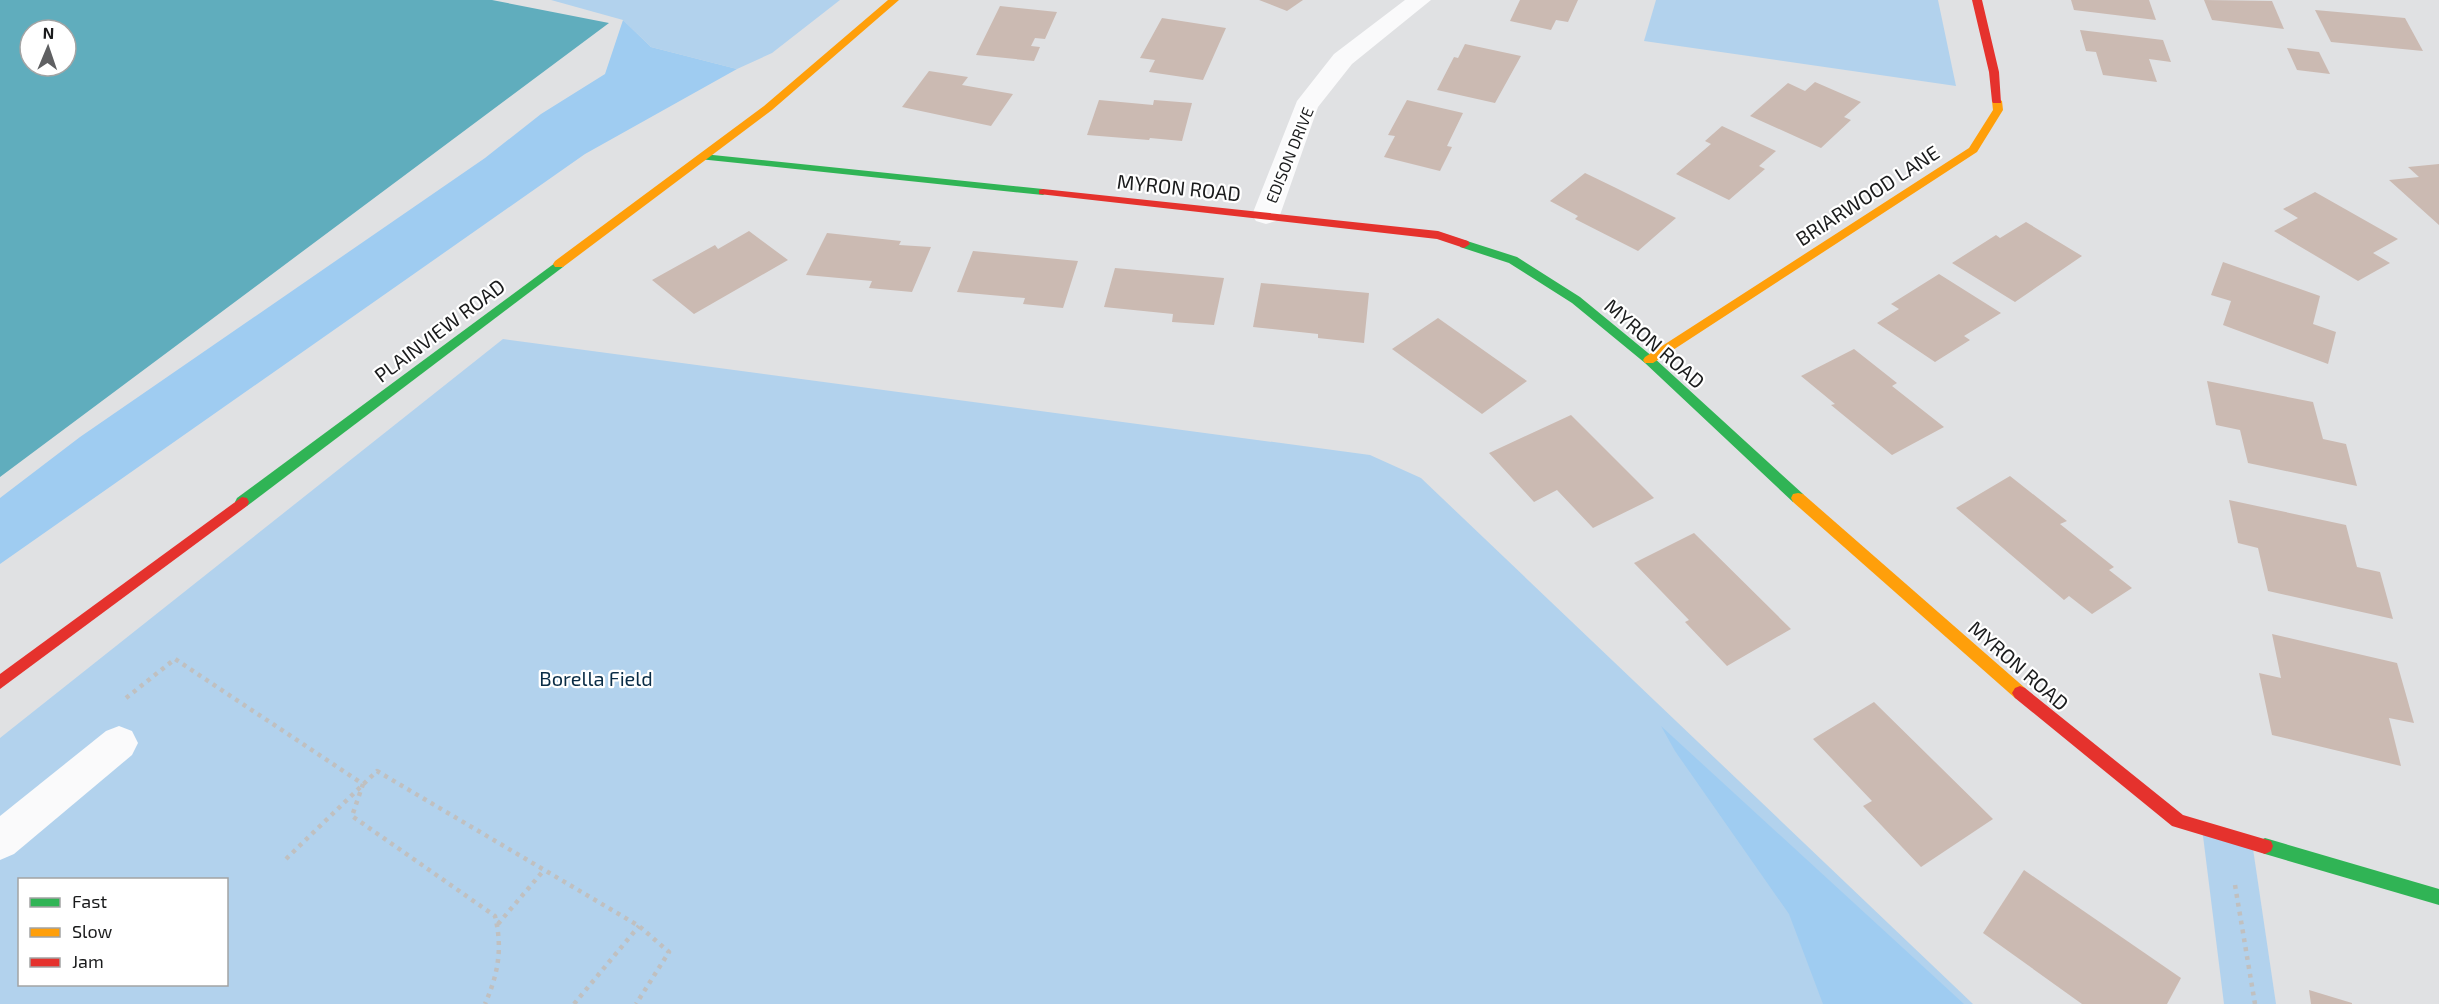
<svg xmlns="http://www.w3.org/2000/svg" width="2439" height="1004" font-family="'Exo 2',sans-serif">
	<rect width="100%" height="100%" fill="#e0e1e3"/>
	<g fill="#b2d2ed" fill-rule="evenodd">
		<path d="M551,0H840L772,53L737,69L651,47L623,20Z"/>
		<path d="M1656,0H1938L1956,86L1644,41Z"/>
		<path d="M503,339L1370,455L1421,478L1973,1004H0V738ZM20,880H226V984H20Z"/>
		<path d="M2202,828L2252,842L2276,1004H2224Z"/>
	</g>
	<g fill="#9fccf1">
		<path d="M623,20L651,47L737,69L585,154L0,564V498L80,437L485,158L541,114L605,74Z"/>
		<path d="M1661,726L1964,1004H1823L1789,914L1675,751Z"/>
	</g>
	<path fill="#60adbd" fill-rule="evenodd" d="M0,0H492L609,23L0,477ZM30,30H66V66H30Z"/>
	<g fill="#cbbab2">
		<path d="M1259,0H1303L1287,11Z"/>
		<path d="M1520,0H1578L1568,22L1556,20L1551,30L1510,21Z"/>
		<path d="M2071,0H2149L2156,20L2074,10Z"/>
		<path d="M2204,0L2272,1L2284,29L2212,20Z"/>
		<path d="M1000,6L1057,12L1045,39L1035,38L1031,46L1040,47L1034,61L976,55Z"/>
		<path d="M2315,10L2405,18L2423,51L2331,42Z"/>
		<path d="M1162,18L1226,28L1203,80L1149,72L1155,60L1140,58Z"/>
		<path d="M2080,30L2163,40L2171,62L2149,59L2157,82L2103,75L2096,52L2086,51Z"/>
		<path d="M1465,44L1521,56L1495,103L1437,90L1454,57L1458,58Z"/>
		<path d="M2287,48L2319,52L2330,74L2297,70Z"/>
		<path d="M929,71L968,77L962,85L1013,94L991,126L902,107Z"/>
		<path d="M1815,82L1861,102L1844,117L1851,120L1821,148L1750,116L1788,83L1805,91Z"/>
		<path d="M1099,100L1153,105L1154,100L1192,103L1182,141L1150,138L1149,140L1087,135Z"/>
		<path d="M1407,100L1463,113L1447,146L1452,147L1440,171L1384,157L1395,136L1388,135Z"/>
		<path d="M1722,126L1776,151L1759,166L1765,169L1729,200L1676,174L1711,144L1705,141Z"/>
		<path d="M2439,164V225L2389,180L2419,177L2408,167Z"/>
		<path d="M1585,173L1614,187L1676,218L1638,251L1575,219L1578,216L1550,201Z"/>
		<path d="M2315,192L2398,239L2373,253L2390,263L2358,281L2274,231L2298,218L2283,209Z"/>
		<path d="M2026,222L2082,256L2015,302L1952,263L1996,235L2000,238Z"/>
		<path d="M749,231L788,260L694,314L652,280L715,245L718,249Z"/>
		<path d="M827,233L901,241L899,245L931,247L912,292L869,288L872,281L806,275Z"/>
		<path d="M973,251L1078,261L1063,308L1023,304L1025,298L957,292Z"/>
		<path d="M2223,262L2320,296L2313,324L2336,332L2328,364L2223,325L2231,301L2211,295Z"/>
		<path d="M1115,268L1224,278L1214,325L1172,322L1173,314L1104,307Z"/>
		<path d="M1939,274L2001,313L1964,336L1970,340L1935,362L1877,323L1899,309L1891,304Z"/>
		<path d="M1261,283L1369,293L1364,343L1318,338V334L1253,327Z"/>
		<path d="M1438,318L1527,381L1482,414L1392,349Z"/>
		<path d="M1854,349L1897,383L1892,386L1944,427L1892,455L1831,405L1835,404L1801,376Z"/>
		<path d="M2207,381L2313,402L2323,439L2346,444L2357,486L2248,463L2240,430L2216,425Z"/>
		<path d="M1571,415L1654,498L1593,528L1557,490L1534,502L1489,453Z"/>
		<path d="M2010,476L2067,521L2060,524L2114,567L2109,570L2132,588L2092,614L2069,596L2064,600L1956,508Z"/>
		<path d="M2229,500L2346,525L2357,567L2380,572L2393,619L2268,591L2258,548L2238,543Z"/>
		<path d="M1694,533L1791,629L1727,666L1685,622L1689,620L1634,563Z"/>
		<path d="M2272,634L2397,663L2414,723L2389,718L2401,766L2272,735L2259,673L2281,678Z"/>
		<path d="M1874,702L1993,819L1921,867L1863,806L1872,801L1813,739Z"/>
		<path d="M2024,870L2181,978L2167,1004H2082L1983,933Z"/>
		<path d="M2309,990L2352,1003V1004H2311Z"/>
	</g>
	<g fill="none" stroke-linecap="round" stroke-linejoin="round">
		<g stroke="#c0c0c0" stroke-width="4.5" stroke-dasharray="4 5" stroke-linecap="butt">
			<path d="M126,698L175,659L363,784L352,816L495,916C503,949 498,974 485,1004"/>
			<path d="M286,859L377,771L639,926L669,952L636,1004"/>
			<path d="M2235,885L2255,1004"/>
			<path d="M498,924L544,870"/>
			<path d="M574,1004L639,926"/>
		</g>
		<path fill="#fafafb" fill-rule="evenodd" d="M119,726L132,731L138,743L132,755L14,854L0,860V816L106,731Z"/>
		<path fill="#fafafb" fill-rule="evenodd" d="M1405,0H1431L1352,64L1318,107L1280,215L1276,221L1266,224L1256,221L1252,215L1297,101L1334,54Z"/>
		<g fill="#30b455" fill-rule="evenodd">
			<path d="M703,154L1043,189L1048,192L1043,195L699,159V155Z"/>
			<path d="M1464,240L1517,257L1580,297L1653,357L1803,494L1805,498L1803,502H1793L1645,363L1572,303L1509,263L1460,247V241Z"/>
			<path d="M559,260L565,264L563,267L247,506H237L235,502L237,498Z"/>
			<path d="M2265,838L2439,889V905L2265,854L2259,851L2257,846L2259,841Z"/>
		</g>
		<g fill="#ff9f0a" fill-rule="evenodd">
			<path d="M888,0H899L772,110L563,267H555L553,264L555,261L764,106Z"/>
			<path d="M1997,98L2002,101L2003,110L1977,152L1653,363H1645L1643,360L1645,357L1969,148L1993,110L1992,101Z"/>
			<path d="M1798,493L1803,494L2025,688L2028,693L2025,698L2020,700L2015,698L1793,502L1791,498L1793,494Z"/>
		</g>
		<g fill="#e5322d" fill-rule="evenodd">
			<path d="M1972,0H1982L1999,72L2001,103H1993L1992,101L1989,72Z"/>
			<path d="M1043,189L1438,231L1468,241L1470,244L1464,248L1437,239L1039,194V190Z"/>
			<path d="M242,497L247,498L249,502L247,506L0,689V674Z"/>
			<path d="M2020,686L2025,688L2183,815L2271,841L2273,846L2271,851L2265,854L2172,826L2015,698L2012,693L2015,688Z"/>
		</g>
	</g>
	<g text-anchor="middle" dominant-baseline="central" stroke-width="4.5" stroke-linejoin="round" paint-order="stroke">
		<g font-size="16" fill="#1a1b1c" stroke="#fff">
			<text transform="translate(1289 155) rotate(-68)">EDISON DRIVE</text>
		</g>
		<g font-size="20" fill="#1a1b1c" stroke="#fff">
			<text transform="translate(1179 187) rotate(6)">MYRON ROAD</text>
			<text transform="translate(1867 195) rotate(-33)">BRIARWOOD LANE</text>
			<text transform="translate(439 330) rotate(-37)">PLAINVIEW ROAD</text>
			<text transform="translate(1655 343) rotate(41)">MYRON ROAD</text>
			<text transform="translate(2019 665) rotate(41)">MYRON ROAD</text>
		</g>
		<g font-size="20" fill="#092c46" stroke="#fff">
			<text x="596" y="678">Borella Field</text>
		</g>
	</g>
	<rect x="18" y="878" width="210" height="108" fill="#ffffff" stroke="#a3a4a4" stroke-width="1.5"/>
	<rect x="30" y="898" width="30" height="9" fill="#30b455" stroke="#a3a4a4" stroke-width="1.5"/>
	<text x="72" y="908" font-size="18" fill="#1a1b1c">Fast</text>
	<rect x="30" y="928" width="30" height="9" fill="#ff9f0a" stroke="#a3a4a4" stroke-width="1.5"/>
	<text x="72" y="938" font-size="18" fill="#1a1b1c">Slow</text>
	<rect x="30" y="958" width="30" height="9" fill="#e5322d" stroke="#a3a4a4" stroke-width="1.5"/>
	<text x="72" y="968" font-size="18" fill="#1a1b1c">Jam</text>
	<g transform="translate(48 48) rotate(2)"><circle r="28" fill="#ffffff" stroke="#a3a4a4" stroke-width="1.5"/>
	<path d="M0-4.5L10 22L0 15L-10 22Z" fill="#5f6062"/>
	<text y="-9" font-size="16" font-weight="bold" text-anchor="middle" fill="#1a1b1c">N</text>
	</g>
</svg>
